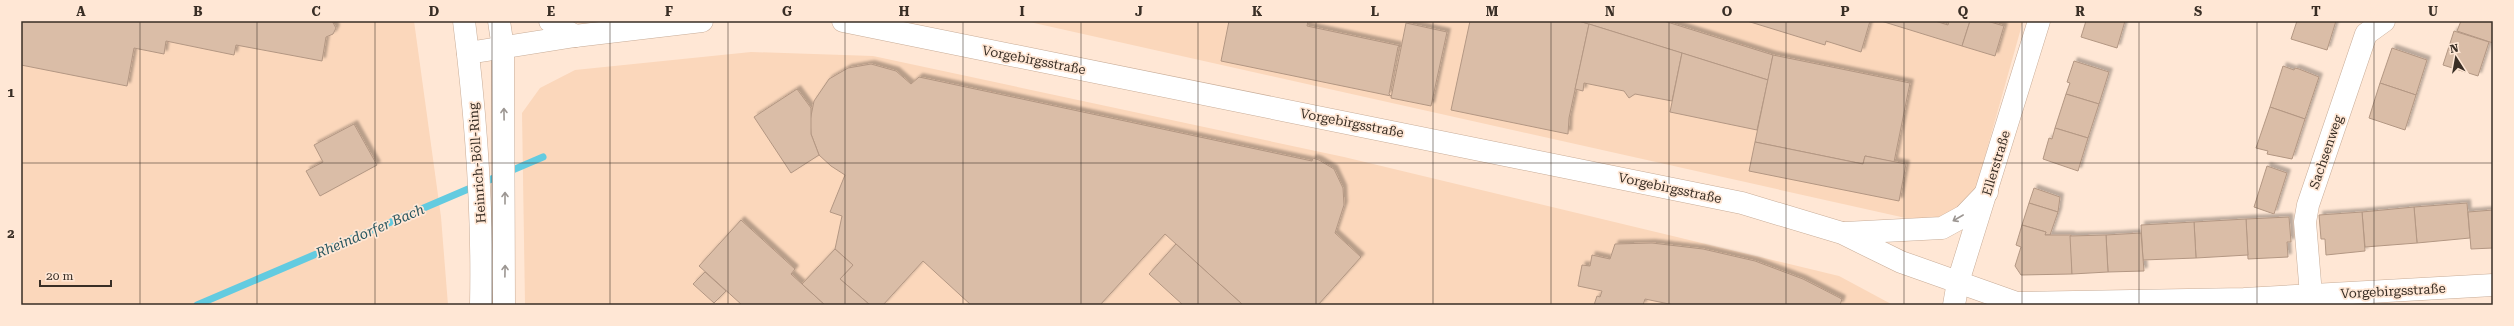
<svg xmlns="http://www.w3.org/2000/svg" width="2514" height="326" font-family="'Roboto Serif',serif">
	<defs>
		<filter id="shadow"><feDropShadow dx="3.5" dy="-3.5" stdDeviation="1" flood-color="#0004"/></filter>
	</defs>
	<rect width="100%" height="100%" fill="#ffe7d5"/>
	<g fill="#fbd7bb">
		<path d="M21,21H414L441,217L448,305H21Z"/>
		<path d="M1025,21H2023L1964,231Z"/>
		<path d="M751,52L873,56L1344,157L1839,276L1893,305H525L522,113L540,88L575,70Z"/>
	</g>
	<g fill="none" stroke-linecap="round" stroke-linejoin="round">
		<path stroke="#63cbe0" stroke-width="7" d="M197,305L543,157"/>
	</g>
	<g fill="#dabda7" stroke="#b39783" filter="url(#shadow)">
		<path d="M21,21H332L336,28L333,34L326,37L322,61L236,45L234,55L166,41L164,54L134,48L127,86L21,65Z"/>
		<path d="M1229,21H1308L1307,26L1401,46L1398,47L1389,94L1391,96L1221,61Z"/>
		<path d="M1470,21H1579L1589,24L1569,118L1568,134L1451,110Z"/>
		<path d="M1579,21H1664L1773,55L1768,80Z"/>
		<path d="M1747,21H1870L1861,52L1826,41L1825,45Z"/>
		<path d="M1881,21H1935L1948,25L1949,21H1970L1962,46Z"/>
		<path d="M1970,21H1987L2004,26L1995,56L1962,46Z"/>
		<path d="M2086,21H2125L2117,48L2081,37Z"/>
		<path d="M2297,21H2336L2327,50L2291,39Z"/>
		<path d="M2461,21H2493V43L2457,31Z"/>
		<path d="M1406,23L1447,32L1431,106L1391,98Z"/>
		<path d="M1589,24L1682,53L1672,101L1635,94L1629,98L1624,91L1584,83L1583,91L1575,89Z"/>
		<path d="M2454,31L2489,42L2478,76L2443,65Z"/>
		<path d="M2392,48L2427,60L2416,95L2380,83Z"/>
		<path d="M1682,53L1768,80L1757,130L1670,112Z"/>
		<path d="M1773,55L1910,83L1894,162L1865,156L1863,164L1755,142Z"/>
		<path d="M2074,61L2109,72L2099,104L2066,94L2070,83L2067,82Z"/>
		<path d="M871,64L896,71L911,84L919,77L1312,161L1313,158L1319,160L1334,169L1343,188L1344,205L1335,233L1361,257L1318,305H1243L1165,234L1100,305H971L923,261L883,305H870L840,279L853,265L835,249L842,216L830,212L845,175L831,166L819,155L811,134L810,121L814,101L829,79L848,68Z"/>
		<path d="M2283,66L2294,70L2295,68L2299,69L2319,77L2305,119L2270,107Z"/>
		<path d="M2380,83L2416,95L2405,130L2369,118Z"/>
		<path d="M797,89L811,108V134L819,155L791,173L754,117Z"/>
		<path d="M2066,94L2099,104L2088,138L2055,128Z"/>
		<path d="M2270,107L2305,119L2292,159L2267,154L2268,151L2256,148Z"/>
		<path d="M354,124L377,165L320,196L306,171L323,162L314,145Z"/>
		<path d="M2055,128L2088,138L2078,171L2043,159L2049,138L2052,139Z"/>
		<path d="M1755,142L1863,164L1865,156L1906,164L1899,201L1749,171Z"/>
		<path d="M2267,166L2287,173L2274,214L2254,207Z"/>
		<path d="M2034,188L2060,197L2058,212L2029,203Z"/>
		<path d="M2029,203L2058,212L2050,235H2045L2046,232L2022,225Z"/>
		<path d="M2467,203L2470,238L2417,243L2414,207Z"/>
		<path d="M2414,207L2417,243L2365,247L2362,212Z"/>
		<path d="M2493,210V248L2471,249L2468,212Z"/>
		<path d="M2362,212L2365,251L2326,255L2325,239H2321L2319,215Z"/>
		<path d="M2289,217L2291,242H2287L2288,257L2248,259L2246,219Z"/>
		<path d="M2246,219L2248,255L2196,258L2194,222Z"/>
		<path d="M741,220L795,269L791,274L825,305H742L699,266Z"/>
		<path d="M2194,222L2196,258L2143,260L2141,225Z"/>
		<path d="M2022,225L2046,232L2045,235H2071L2072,274L2021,275L2015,266L2021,247L2016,245Z"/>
		<path d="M2141,233L2144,271L2108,272L2106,235Z"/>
		<path d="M2106,235L2108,272L2072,274L2070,236Z"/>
		<path d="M1652,243L1703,249L1755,261L1803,279L1842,299L1840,305H1674L1645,299L1643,305H1594L1597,296L1600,297L1602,291L1578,286L1582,265L1590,266L1592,255L1610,259L1615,244Z"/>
		<path d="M1176,244L1243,305H1183L1149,274Z"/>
		<path d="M835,249L853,265L840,279L870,305H825L802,284Z"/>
		<path d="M705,272L726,291L714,303L693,284Z"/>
	</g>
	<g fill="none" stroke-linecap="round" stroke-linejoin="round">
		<defs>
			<g id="street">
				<path d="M2311,295L2305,222L2308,205L2366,34L2384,21"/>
				<path d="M1954,305L1958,282L2039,21"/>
			</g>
			<g id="secondary">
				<path d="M464,21C476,116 483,210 481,305"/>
				<path d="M499,21L503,48L504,305"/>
				<path d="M550,21L575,36"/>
				<path d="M843,21L1742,203L1842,233L1901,262L2017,303L2244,299L2493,285"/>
				<path d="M468,53L575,36L702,21"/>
				<path d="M1845,233L1942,228L1964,216L1987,192"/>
			</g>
		</defs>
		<use href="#street" stroke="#c8ac97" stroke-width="23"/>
		<use href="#secondary" stroke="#c8ac97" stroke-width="23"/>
		<use href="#street" stroke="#fff" stroke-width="22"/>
		<use href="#secondary" stroke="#fff" stroke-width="22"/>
	</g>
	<defs><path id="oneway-shaft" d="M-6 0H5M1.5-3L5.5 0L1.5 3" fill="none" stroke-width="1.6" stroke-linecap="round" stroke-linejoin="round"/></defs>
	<g stroke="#9c9692">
		<use href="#oneway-shaft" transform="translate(504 114) rotate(-91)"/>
		<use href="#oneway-shaft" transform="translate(505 198) rotate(-90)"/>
		<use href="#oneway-shaft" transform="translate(1958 218) rotate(150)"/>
		<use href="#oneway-shaft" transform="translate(505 271) rotate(-89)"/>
	</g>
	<path fill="none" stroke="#392e25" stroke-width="1" stroke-opacity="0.55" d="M140,21V305M257,21V305M375,21V305M492,21V305M610,21V305M728,21V305M845,21V305M963,21V305M1081,21V305M1198,21V305M1316,21V305M1433,21V305M1551,21V305M1669,21V305M1786,21V305M1904,21V305M2022,21V305M2139,21V305M2257,21V305M2374,21V305M21,163H2493"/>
	<g text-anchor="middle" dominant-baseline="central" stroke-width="3.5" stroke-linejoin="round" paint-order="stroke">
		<g font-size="13" fill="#392e25" stroke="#ffe7d5">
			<text transform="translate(1034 60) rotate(11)">Vorgebirgsstraße</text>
			<text transform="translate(1352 123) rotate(11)">Vorgebirgsstraße</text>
			<text transform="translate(2326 152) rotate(-71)">Sachsenweg</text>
			<text transform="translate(477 163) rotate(-94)">Heinrich-Böll-Ring</text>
			<text transform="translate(1996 163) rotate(-73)">Ellerstraße</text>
			<text transform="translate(1670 188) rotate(12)">Vorgebirgsstraße</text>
			<text transform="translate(2393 291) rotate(-3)">Vorgebirgsstraße</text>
		</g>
		<g font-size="14" font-style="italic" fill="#295760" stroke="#ffe7d5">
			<text transform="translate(370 231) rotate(-23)">Rheindorfer Bach</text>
		</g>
	</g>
	<rect width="2514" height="326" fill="none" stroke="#ffe7d5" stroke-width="44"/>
	<g transform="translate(2456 58) rotate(349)" stroke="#ffe7d5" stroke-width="3" paint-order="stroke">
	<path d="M0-3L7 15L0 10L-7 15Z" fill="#392e25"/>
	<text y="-6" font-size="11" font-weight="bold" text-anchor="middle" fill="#392e25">N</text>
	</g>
	<path d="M40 280v6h71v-6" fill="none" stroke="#392e25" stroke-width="2"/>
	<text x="46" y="280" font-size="12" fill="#392e25" stroke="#ffe7d5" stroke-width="3" paint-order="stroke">20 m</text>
	<rect x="22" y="22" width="2470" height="282" fill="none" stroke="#392e25" stroke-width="1.5"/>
	<g font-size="13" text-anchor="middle" font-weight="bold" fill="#392e25">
		<text x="81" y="16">A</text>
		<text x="198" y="16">B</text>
		<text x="316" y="16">C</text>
		<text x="434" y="16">D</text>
		<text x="551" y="16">E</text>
		<text x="669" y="16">F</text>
		<text x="787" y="16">G</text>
		<text x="904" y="16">H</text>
		<text x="1022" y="16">I</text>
		<text x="1139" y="16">J</text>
		<text x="1257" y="16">K</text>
		<text x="1375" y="16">L</text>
		<text x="1492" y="16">M</text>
		<text x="1610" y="16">N</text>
		<text x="1727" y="16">O</text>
		<text x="1845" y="16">P</text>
		<text x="1963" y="16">Q</text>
		<text x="2080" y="16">R</text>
		<text x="2198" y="16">S</text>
		<text x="2316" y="16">T</text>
		<text x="2433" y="16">U</text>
		<text x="11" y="97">1</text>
		<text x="11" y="238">2</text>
	</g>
</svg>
